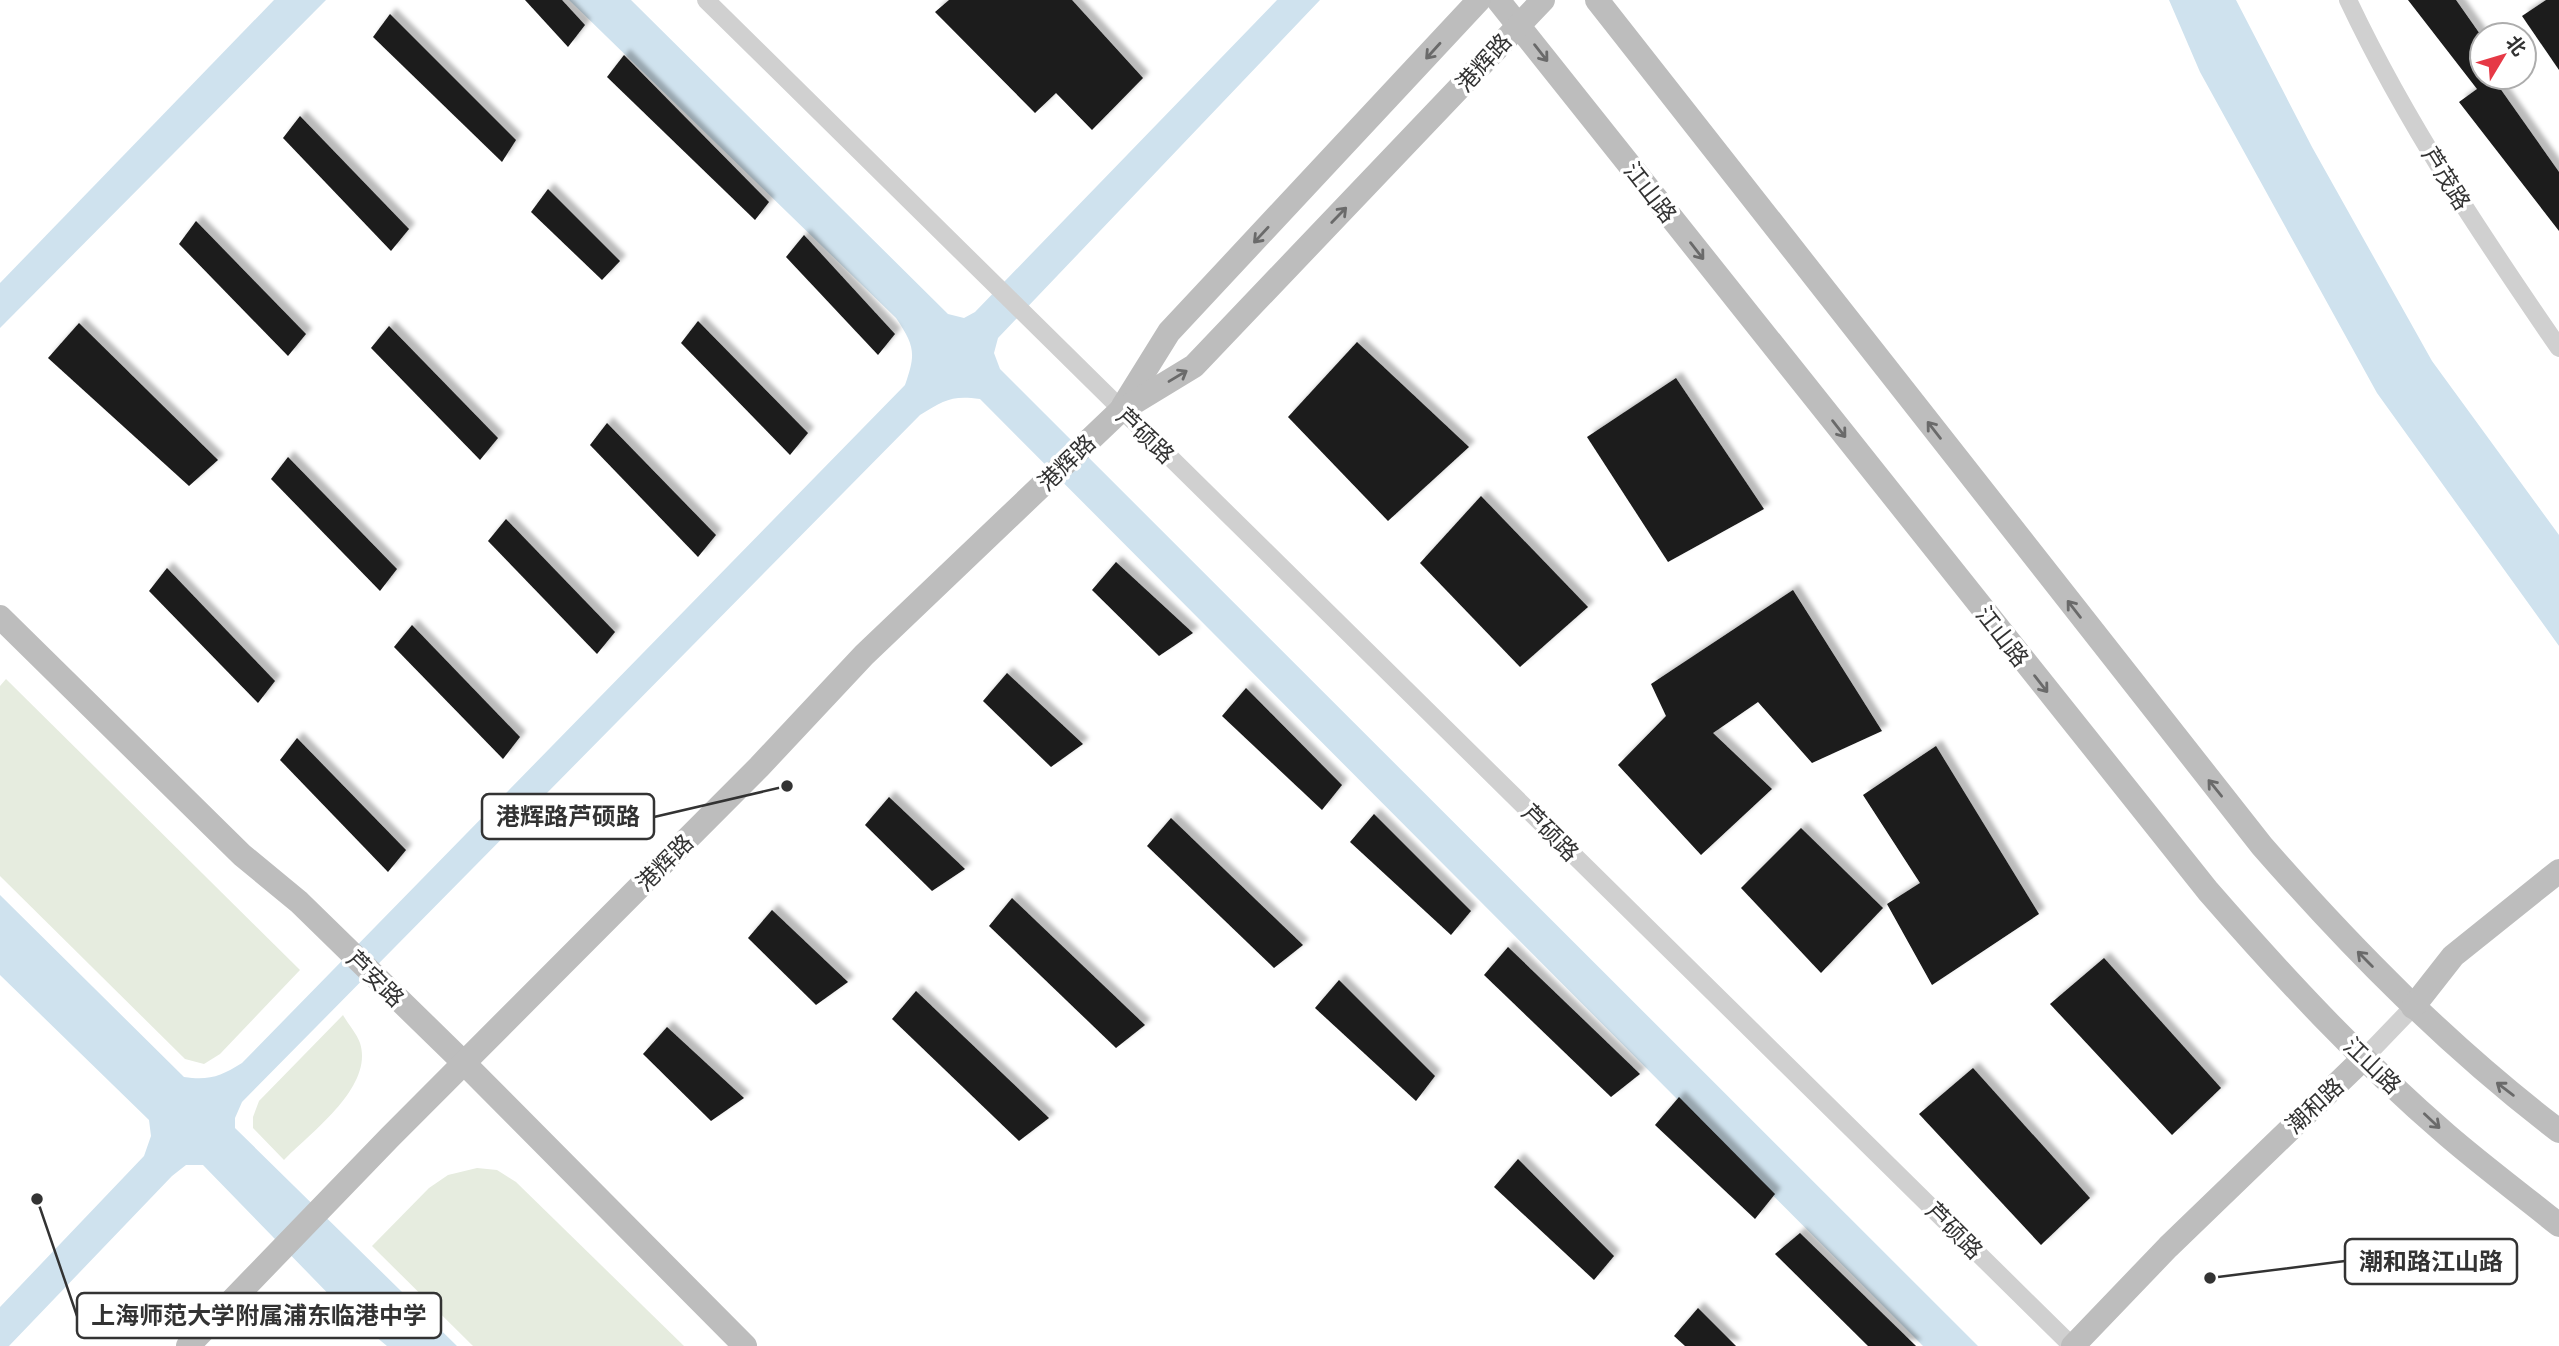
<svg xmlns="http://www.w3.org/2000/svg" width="2559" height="1346" font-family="'IBM Plex Sans','Noto Sans SC',sans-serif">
	<defs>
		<filter id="shadow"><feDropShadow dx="6" dy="-6" stdDeviation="2" flood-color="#0004"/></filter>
	</defs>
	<rect width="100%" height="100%" fill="#fff"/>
	<g fill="#e6ecdf">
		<path d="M6,679L300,970L220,1054L204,1064L185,1059L0,876V686Z"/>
		<path d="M343,1015C348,1024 357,1034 360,1043C374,1087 311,1132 284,1160L253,1128V1117L259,1101Z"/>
		<path d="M477,1168L497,1170L516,1182L684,1346H473L372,1246L429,1188L448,1175Z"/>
	</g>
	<g fill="#cfe2ee">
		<path d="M274,0H326L0,328V283Z"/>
		<path d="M569,0H631L948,314L964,318L975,312L1277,0H1320L998,338L994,353L1000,369L1978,1346H1923L980,399C952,395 944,400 920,415L242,1102L235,1118V1128L457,1346H387L346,1312L203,1165H186L172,1176L9,1346H0V1307L144,1156L151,1136L149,1120L0,975V895L184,1077C209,1081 221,1076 242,1063L905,385C916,354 915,346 896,318Z"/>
		<path d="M2169,0H2236L2312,147L2432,361L2559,535V646L2377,393L2200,72Z"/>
	</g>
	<g fill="#1a1a1a" filter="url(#shadow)">
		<path d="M525,0H562L585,25L568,47Z"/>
		<path d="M949,0H1072L1143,78L1092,130L1056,93L1035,113L935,12Z"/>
		<path d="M2408,0H2456L2482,37V77H2492L2559,172V231L2459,102L2477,89Z"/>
		<path d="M2546,0H2559V70L2522,16Z"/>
		<path d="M390,14L516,140L502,162L373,37Z"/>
		<path d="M624,55L769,202L755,220L607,77Z"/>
		<path d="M300,116L409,229L391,251L283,138Z"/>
		<path d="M548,189L620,261L602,280L531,212Z"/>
		<path d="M196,221L306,334L288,356L179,244Z"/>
		<path d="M804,235L895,334L878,355L786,257Z"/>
		<path d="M698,321L808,433L790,455L681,343Z"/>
		<path d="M79,323L218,460L189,486L48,358Z"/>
		<path d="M389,326L498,438L480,460L371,348Z"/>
		<path d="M1357,342L1469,447L1388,521L1288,417Z"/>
		<path d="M1676,378L1764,509L1668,562L1587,437Z"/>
		<path d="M607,423L716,535L698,557L590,445Z"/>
		<path d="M288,457L397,569L380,591L271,479Z"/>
		<path d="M1481,496L1588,607L1520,667L1420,563Z"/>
		<path d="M506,519L615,632L597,654L488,541Z"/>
		<path d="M1116,562L1193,633L1159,656L1092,590Z"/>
		<path d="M167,568L275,681L258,703L149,591Z"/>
		<path d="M1793,590L1882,731L1812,763L1758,702L1713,733L1772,789L1701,855L1618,765L1666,716L1651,684Z"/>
		<path d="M412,625L520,737L503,759L394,647Z"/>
		<path d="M1007,673L1083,744L1051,767L983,701Z"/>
		<path d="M1246,688L1342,785L1322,810L1222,716Z"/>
		<path d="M297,738L406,850L388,872L280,760Z"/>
		<path d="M1936,746L2039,914L1932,985L1887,904L1920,883L1863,795Z"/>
		<path d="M889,797L965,869L932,891L865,825Z"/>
		<path d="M1374,814L1471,911L1451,935L1350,842Z"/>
		<path d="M1171,818L1303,945L1274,968L1147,846Z"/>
		<path d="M1801,828L1883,908L1821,973L1741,888Z"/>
		<path d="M1012,898L1145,1025L1116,1048L989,926Z"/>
		<path d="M772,910L848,982L816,1005L748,938Z"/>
		<path d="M1508,947L1640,1074L1611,1097L1484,975Z"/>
		<path d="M2104,958L2221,1088L2172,1135L2050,1004Z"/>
		<path d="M1339,980L1435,1076L1416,1101L1315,1008Z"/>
		<path d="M916,991L1049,1118L1019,1141L892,1019Z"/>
		<path d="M667,1027L744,1098L711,1121L643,1054Z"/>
		<path d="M1973,1068L2090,1198L2041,1245L1919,1114Z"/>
		<path d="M1679,1097L1775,1194L1755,1219L1655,1125Z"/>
		<path d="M1518,1159L1614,1256L1594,1280L1494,1187Z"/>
		<path d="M1800,1233L1916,1346H1868L1775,1254Z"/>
		<path d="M1698,1308L1736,1346H1685L1674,1336Z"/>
	</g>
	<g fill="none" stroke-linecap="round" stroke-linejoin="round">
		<g stroke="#d0d0d0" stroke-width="18">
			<path d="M706,0L2072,1346"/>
			<path d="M2348,0C2406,123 2482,236 2559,348"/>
			<path d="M2364,1058L2413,1007"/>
		</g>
		<g stroke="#bdbdbd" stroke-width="24">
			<path d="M1498,0L2208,891C2283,977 2360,1060 2447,1135C2483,1166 2522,1195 2559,1225"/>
			<path d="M1597,0L2262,846C2353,950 2449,1047 2559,1131"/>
			<path d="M1123,406L1169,332L1479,0"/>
			<path d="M0,617L242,855L299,902L464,1063L745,1346"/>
			<path d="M2413,1007L2453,956L2559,871"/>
			<path d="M188,1346L390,1137L759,767L864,655L1120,411L1194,366L1543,0"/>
			<path d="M2073,1346L2168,1247L2364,1058"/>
		</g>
	</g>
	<defs><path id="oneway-shaft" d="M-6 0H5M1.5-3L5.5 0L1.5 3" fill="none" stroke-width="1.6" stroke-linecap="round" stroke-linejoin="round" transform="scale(1.75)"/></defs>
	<g stroke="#6a6a6a">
		<use href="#oneway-shaft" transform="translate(1433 51) rotate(132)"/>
		<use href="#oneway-shaft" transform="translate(1541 53) rotate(52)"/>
		<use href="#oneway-shaft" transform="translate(1339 215) rotate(-46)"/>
		<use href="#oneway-shaft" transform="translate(1261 235) rotate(133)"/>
		<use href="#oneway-shaft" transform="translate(1697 251) rotate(52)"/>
		<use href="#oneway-shaft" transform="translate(1178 376) rotate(-31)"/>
		<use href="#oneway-shaft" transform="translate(1839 429) rotate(52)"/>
		<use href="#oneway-shaft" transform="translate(1934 430) rotate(-128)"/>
		<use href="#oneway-shaft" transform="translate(2074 609) rotate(-128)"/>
		<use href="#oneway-shaft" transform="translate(2041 684) rotate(52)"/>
		<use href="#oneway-shaft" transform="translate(2215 788) rotate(-129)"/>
		<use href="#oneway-shaft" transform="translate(2365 959) rotate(-135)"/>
		<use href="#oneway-shaft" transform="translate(2505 1089) rotate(-143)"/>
		<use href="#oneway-shaft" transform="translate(2432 1121) rotate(43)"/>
	</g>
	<g text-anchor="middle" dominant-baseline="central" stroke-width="7" stroke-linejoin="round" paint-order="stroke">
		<g font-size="23" fill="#333" stroke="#fff">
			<text transform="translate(1483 62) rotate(-48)">港辉路</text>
			<text transform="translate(2447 178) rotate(58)">芦茂路</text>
			<text transform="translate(1651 192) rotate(52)">江山路</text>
			<text transform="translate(1146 435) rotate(43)">芦硕路</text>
			<text transform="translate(1066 462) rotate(-44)">港辉路</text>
			<text transform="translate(2003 636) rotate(52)">江山路</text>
			<text transform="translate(1551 832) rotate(45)">芦硕路</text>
			<text transform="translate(664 862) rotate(-45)">港辉路</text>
			<text transform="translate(376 978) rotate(44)">芦安路</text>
			<text transform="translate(2373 1065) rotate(44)">江山路</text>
			<text transform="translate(2314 1105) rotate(-43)">潮和路</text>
			<text transform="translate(1955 1230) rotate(45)">芦硕路</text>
		</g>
	</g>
	<path fill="none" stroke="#333" stroke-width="2.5" d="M787 786L654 817M2210 1278L2345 1261M37 1199L77 1316"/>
	<g fill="#333" stroke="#fff" stroke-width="2.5">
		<circle cx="787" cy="786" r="7"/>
		<circle cx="2210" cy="1278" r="7"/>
		<circle cx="37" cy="1199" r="7"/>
	</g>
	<g fill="#fff" stroke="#333" stroke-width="2.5">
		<rect x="482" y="794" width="172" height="45" rx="7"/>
		<rect x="2345" y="1239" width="172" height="45" rx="7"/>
		<rect x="77" y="1293" width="364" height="45" rx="7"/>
	</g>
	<g font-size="24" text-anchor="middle" font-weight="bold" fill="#333">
		<text x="568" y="825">港辉路芦硕路</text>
		<text x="2431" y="1270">潮和路江山路</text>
		<text x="259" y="1324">上海师范大学附属浦东临港中学</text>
	</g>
	<g transform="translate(2503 56) rotate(52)"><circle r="33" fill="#ffffff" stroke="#adadad" stroke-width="2"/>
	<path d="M0-5L12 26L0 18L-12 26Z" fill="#e63946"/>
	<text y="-10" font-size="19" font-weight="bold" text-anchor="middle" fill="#333333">北</text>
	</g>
</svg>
